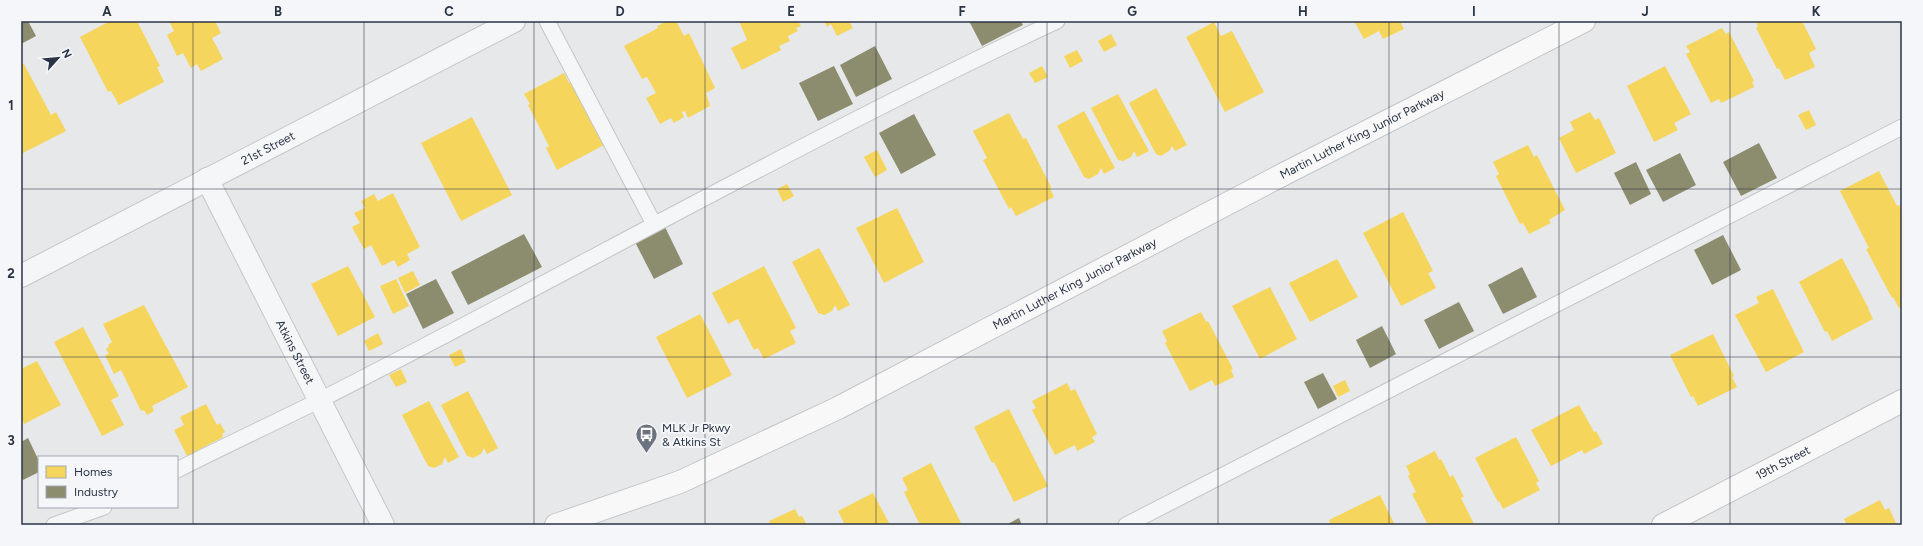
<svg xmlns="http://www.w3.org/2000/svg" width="1923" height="546" font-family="Figtree,sans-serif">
	<rect width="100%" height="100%" fill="#e6e8ea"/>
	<g fill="#f6d55c">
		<path d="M110,21H137L160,66L157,67L164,82L119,105L111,91L108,92L80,37Z"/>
		<path d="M169,21H215L221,33L212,38L223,59L201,71L197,64L191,68L183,53L177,56L167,35L174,31Z"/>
		<path d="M667,21H676L684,36L689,33L715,88L706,93L710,106L688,118L685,111L682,112L684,117L674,123L671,118L660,124L646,98L656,93L647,77L642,79L624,46L658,28L657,26Z"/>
		<path d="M739,21H798L801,26L796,28L798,31L788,36L790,41L779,46L781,50L742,70L731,48L747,40Z"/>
		<path d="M824,21H849L853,28L837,36L831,24L827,27Z"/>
		<path d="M1354,21H1400L1404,29L1383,39L1379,31L1364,39Z"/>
		<path d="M1756,21H1802L1816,49L1809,53L1815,67L1785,80L1779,68L1777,69L1756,28L1758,27Z"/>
		<path d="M1214,22L1221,36L1232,31L1264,92L1225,112L1186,37Z"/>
		<path d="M1722,28L1726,34L1729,32L1754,81L1752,82L1754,87L1721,103L1719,99L1711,103L1686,54L1690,52L1686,46Z"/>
		<path d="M1111,34L1117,45L1104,52L1098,41Z"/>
		<path d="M1077,50L1083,61L1070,68L1064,56Z"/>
		<path d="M24,64L51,115L56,112L66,131L23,153L21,148V65Z"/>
		<path d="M1042,66L1048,77L1035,83L1029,73Z"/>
		<path d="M1665,66L1691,114L1674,123L1678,130L1654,142L1627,86Z"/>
		<path d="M564,73L569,83L571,82L604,145L557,170L546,148L549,146L528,105L530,104L524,94Z"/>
		<path d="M1156,88L1187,145L1175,151L1172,146L1169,151L1161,156L1156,154L1129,103Z"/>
		<path d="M1118,94L1149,151L1137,157L1134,151L1131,157L1123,161L1118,160L1091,108Z"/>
		<path d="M1809,110L1816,125L1806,130L1798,115Z"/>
		<path d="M1084,111L1115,168L1104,174L1101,168L1098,174L1089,179L1084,177L1057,126Z"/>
		<path d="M1590,112L1595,120L1599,118L1616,153L1576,173L1559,138L1574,130L1570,122Z"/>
		<path d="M1009,113L1023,139L1026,138L1051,187L1050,188L1054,197L1016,216L1011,207L1009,209L983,160L987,158L973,131Z"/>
		<path d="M472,117L512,195L461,221L421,143Z"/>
		<path d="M1528,145L1534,157L1537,155L1565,210L1549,220L1551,223L1529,234L1523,223L1520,224L1496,176L1499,174L1493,162Z"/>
		<path d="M877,150L887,170L875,177L864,157Z"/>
		<path d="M1879,171L1897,206L1899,205L1902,210V306L1899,308L1893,297L1892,298L1866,249L1869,248L1840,191Z"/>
		<path d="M787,184L794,196L783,202L777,189Z"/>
		<path d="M393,193L420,247L407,254L410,260L398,267L394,260L382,266L371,245L364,249L352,227L360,223L354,213L365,208L361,201L374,194L378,201Z"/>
		<path d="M897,208L924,262L884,283L856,228Z"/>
		<path d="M1403,212L1433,271L1428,273L1436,288L1401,306L1363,233Z"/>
		<path d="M819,248L850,305L838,311L835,305L832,311L824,315L818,313L792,262Z"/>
		<path d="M1842,258L1869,309H1868L1873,319L1832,341L1827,331L1825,332L1799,282Z"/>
		<path d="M1337,259L1358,297L1310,322L1289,283Z"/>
		<path d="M348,266L375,317L338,336L311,284Z"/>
		<path d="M764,266L796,328L790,331L796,343L764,359L758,348L754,350L738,319L728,324L712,293Z"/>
		<path d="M413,271L420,285L405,293L398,278Z"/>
		<path d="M396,279L409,306L393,314L380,286Z"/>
		<path d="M1270,287L1297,339L1260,359L1232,306Z"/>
		<path d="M1773,289L1804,352L1766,372L1735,315L1759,303L1756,297Z"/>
		<path d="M144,305L188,387L152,406L154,411L147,415L144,410L141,411L121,370L114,374L105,355L109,354L106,349L109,347L108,345L112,342L103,324Z"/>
		<path d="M1201,312L1206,322L1208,321L1233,369L1231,370L1234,377L1215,386L1212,380L1190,391L1165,343L1167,341L1162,331Z"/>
		<path d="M700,314L732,375L687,398L656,337Z"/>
		<path d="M83,327L119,396L111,400L124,425L102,436L54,342Z"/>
		<path d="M378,333L383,344L369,351L364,341Z"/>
		<path d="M1713,334L1734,376L1732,377L1737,387L1698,406L1693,396L1691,397L1670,355Z"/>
		<path d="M461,349L466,362L455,367L449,355Z"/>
		<path d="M37,361L61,405L24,424L21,418V369Z"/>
		<path d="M401,369L407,382L396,387L389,375Z"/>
		<path d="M1345,380L1350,391L1338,397L1333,386Z"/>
		<path d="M1067,383L1071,391L1075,389L1097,434L1092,437L1095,442L1077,451L1075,445L1055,455L1032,410L1036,408L1032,401Z"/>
		<path d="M468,391L498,448L487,454L484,448L481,454L473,458L467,456L441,405Z"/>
		<path d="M429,401L459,457L448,463L445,457L442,464L434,468L428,466L402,415Z"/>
		<path d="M206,404L217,425L220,423L225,432L222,434L223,437L187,456L174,430L184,425L180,417Z"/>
		<path d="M1579,405L1594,432L1596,431L1603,444L1584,454L1582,450L1551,466L1531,430Z"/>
		<path d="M1009,409L1048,486L1014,502L994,462L992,463L974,427Z"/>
		<path d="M1516,437L1539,481L1536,483L1540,490L1503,509L1499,501L1498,502L1475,458Z"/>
		<path d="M1435,451L1439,460L1441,459L1450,477L1453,475L1464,497L1461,498L1474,524L1428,525L1412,494L1416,492L1408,476L1410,474L1406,466Z"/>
		<path d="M931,463L962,525H920L904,492L908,490L902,478Z"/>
		<path d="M873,493L890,525H845L838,511Z"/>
		<path d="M1380,495L1395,525H1331L1329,520Z"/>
		<path d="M1880,500L1885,510L1889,508L1897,525H1847L1844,519Z"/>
		<path d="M795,509L799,517L802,516L807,525H771L769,521Z"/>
	</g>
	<g fill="#8c8c6e">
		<path d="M21,21H28L36,36L21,44Z"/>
		<path d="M969,21H1021L1023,25L982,46Z"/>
		<path d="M875,46L892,79L856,97L840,65Z"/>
		<path d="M834,66L853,104L818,121L799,83Z"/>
		<path d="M914,114L936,155L901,174L879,133Z"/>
		<path d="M1759,143L1777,178L1741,196L1723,162Z"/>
		<path d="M1680,153L1696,185L1663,202L1646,170Z"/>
		<path d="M1636,162L1651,194L1630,205L1614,173Z"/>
		<path d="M665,227L683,264L654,279L635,242Z"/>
		<path d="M524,234L542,267L468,305L451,272Z"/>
		<path d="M1723,235L1741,270L1712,285L1694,250Z"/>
		<path d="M1522,267L1537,297L1503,314L1488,285Z"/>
		<path d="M436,279L454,313L423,329L406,294Z"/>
		<path d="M1459,302L1474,331L1439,349L1424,320Z"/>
		<path d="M1382,326L1396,354L1370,368L1356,340Z"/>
		<path d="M1323,373L1337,399L1318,409L1304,382Z"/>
		<path d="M28,438L39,461V472L23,480L21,476V442Z"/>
		<path d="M1019,518L1022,525H1006Z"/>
	</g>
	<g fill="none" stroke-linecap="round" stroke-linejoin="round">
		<defs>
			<g id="lane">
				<path d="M547,21L654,224"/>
				<path d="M177,470C224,446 272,424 320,400C566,275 806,138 1057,21"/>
				<path d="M54,525L104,507"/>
				<path d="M1126,525L1902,127"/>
			</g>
			<g id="street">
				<path id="s1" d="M207,179L383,525"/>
				<path id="s2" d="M21,276L514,21"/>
			</g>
			<g id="primary">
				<path id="s3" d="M556,525L680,482L838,408L1282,175L1584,21"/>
				<path id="s4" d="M1663,525L1902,401"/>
			</g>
		</defs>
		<use href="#lane" stroke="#c4c6c8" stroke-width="17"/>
		<use href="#street" stroke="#c4c6c8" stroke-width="24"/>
		<use href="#primary" stroke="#c2c5c8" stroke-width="24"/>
		<use href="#lane" stroke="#f5f6f7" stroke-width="15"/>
		<use href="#street" stroke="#f5f6f7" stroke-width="22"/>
		<use href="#primary" stroke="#f8f8f8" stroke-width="22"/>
	</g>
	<path fill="none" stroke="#2b3445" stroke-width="1" stroke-opacity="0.55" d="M193,21V525M364,21V525M534,21V525M705,21V525M876,21V525M1047,21V525M1218,21V525M1389,21V525M1559,21V525M1730,21V525M21,189H1902M21,357H1902"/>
	<defs>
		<symbol id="bus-pin" viewBox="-11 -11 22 30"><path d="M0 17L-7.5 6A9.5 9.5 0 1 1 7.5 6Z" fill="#6c737f" stroke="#f4f6f9"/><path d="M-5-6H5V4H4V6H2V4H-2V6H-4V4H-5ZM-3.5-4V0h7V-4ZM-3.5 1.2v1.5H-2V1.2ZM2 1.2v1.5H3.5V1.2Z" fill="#fff"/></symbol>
	</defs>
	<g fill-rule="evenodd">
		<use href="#bus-pin" x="634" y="422" width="25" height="34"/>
	</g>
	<g text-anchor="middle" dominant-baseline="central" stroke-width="4" stroke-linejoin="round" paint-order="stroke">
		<g font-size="12" fill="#2b3445" stroke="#f4f6f9">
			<text stroke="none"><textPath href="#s3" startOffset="897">Martin Luther King Junior Parkway</textPath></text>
			<text stroke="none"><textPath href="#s2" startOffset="278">21st Street</textPath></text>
			<text stroke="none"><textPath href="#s3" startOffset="573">Martin Luther King Junior Parkway</textPath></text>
			<text stroke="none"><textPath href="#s1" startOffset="194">Atkins Street</textPath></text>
			<text stroke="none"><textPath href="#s4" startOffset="135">19th Street</textPath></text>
		</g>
		<g font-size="12" fill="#2b3445" stroke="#f4f6f9" text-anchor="start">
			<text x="662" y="428">MLK Jr Pkwy<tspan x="662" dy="14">&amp; Atkins St</tspan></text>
		</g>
	</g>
	<rect width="1923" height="546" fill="none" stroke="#f4f6f9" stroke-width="44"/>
	<rect x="38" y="456" width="140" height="52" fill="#f4f6f9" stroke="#a4a8b1"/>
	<rect x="46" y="466" width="20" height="12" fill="#f6d55c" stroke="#a4a8b1"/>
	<text x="74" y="476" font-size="12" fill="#2b3445">Homes</text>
	<rect x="46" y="486" width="20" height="12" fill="#8c8c6e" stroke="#a4a8b1"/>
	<text x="74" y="496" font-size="12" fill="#2b3445">Industry</text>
	<g transform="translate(58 58) rotate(63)" stroke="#f4f6f9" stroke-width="3" paint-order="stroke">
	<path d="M0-3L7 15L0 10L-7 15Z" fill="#2b3445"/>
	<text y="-6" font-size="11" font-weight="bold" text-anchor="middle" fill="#2b3445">N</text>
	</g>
	<rect x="22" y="22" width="1879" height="502" fill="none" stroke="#2b3445" stroke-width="1.5"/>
	<g font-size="13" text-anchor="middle" font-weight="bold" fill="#2b3445">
		<text x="107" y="16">A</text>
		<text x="278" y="16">B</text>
		<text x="449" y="16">C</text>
		<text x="620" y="16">D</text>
		<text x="791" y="16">E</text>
		<text x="962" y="16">F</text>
		<text x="1132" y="16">G</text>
		<text x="1303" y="16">H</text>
		<text x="1474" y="16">I</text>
		<text x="1645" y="16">J</text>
		<text x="1816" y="16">K</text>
		<text x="11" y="110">1</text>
		<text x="11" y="278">2</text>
		<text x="11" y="445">3</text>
	</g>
</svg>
